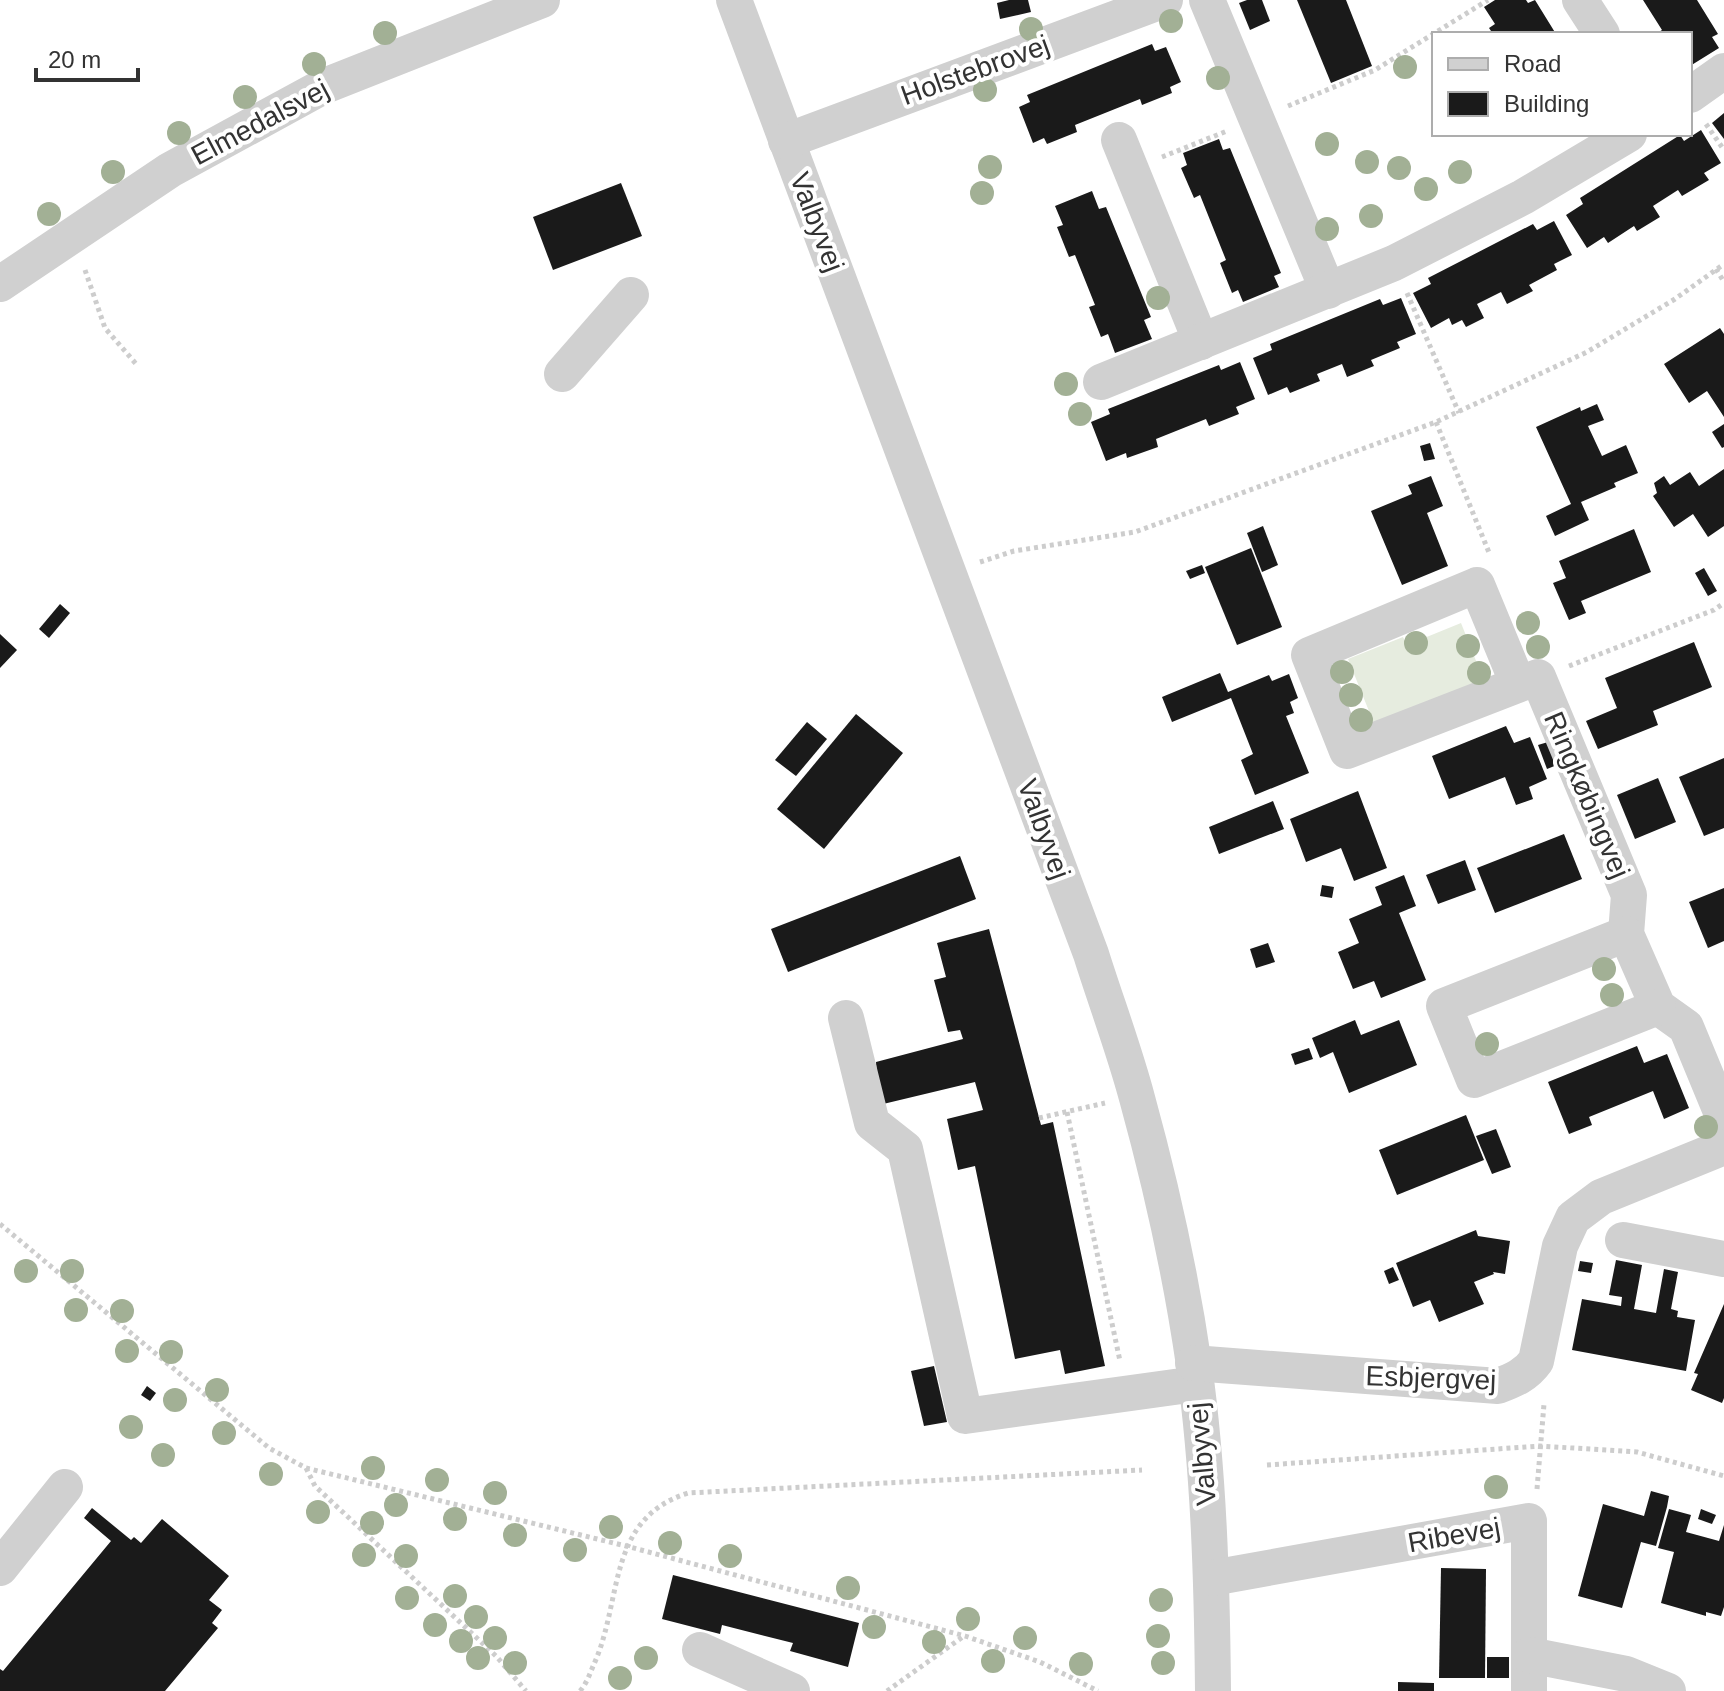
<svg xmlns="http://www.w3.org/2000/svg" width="1724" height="1691" font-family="Arial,sans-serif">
	<rect width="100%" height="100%" fill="#fff"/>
	<path fill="#e6ecdf" d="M1461,623L1484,681L1375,726L1348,659L1403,637L1407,645Z"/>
	<g fill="#1a1a1a">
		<path d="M1009,0H1028L1031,12L1000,19L997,3Z"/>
		<path d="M1247,0H1262L1270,21L1250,30L1239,3Z"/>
		<path d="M1297,0H1346L1372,66L1331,83Z"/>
		<path d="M1495,0H1526L1528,3L1535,0L1556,34H1493L1489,28L1495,24L1484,7Z"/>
		<path d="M1643,0H1697L1718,34L1712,37L1719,48L1690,66V34H1656L1662,30Z"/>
		<path d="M1152,44L1155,51L1166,47L1181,82L1170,87L1172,93L1142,105L1140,99L1075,125L1077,132L1047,144L1044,138L1033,143L1019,107L1030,102L1027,95Z"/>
		<path d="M1724,113V139L1712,123Z"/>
		<path d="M1701,130L1721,163L1704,173L1709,180L1682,196L1678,190L1653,206L1660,217L1637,231L1634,226L1608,243L1604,237L1587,248L1566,215L1583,204L1580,198L1680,135L1684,141Z"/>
		<path d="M1219,139L1223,150L1230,148L1281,273L1274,276L1279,287L1243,302L1238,290L1232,293L1220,263L1226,260L1200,195L1194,198L1181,168L1187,165L1183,153Z"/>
		<path d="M621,183L642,236L553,270L533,217Z"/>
		<path d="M1092,191L1099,209L1106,207L1151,317L1144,320L1152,339L1115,353L1108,334L1101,337L1089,307L1095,305L1075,255L1069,257L1057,227L1063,225L1055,206Z"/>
		<path d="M1554,221L1572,255L1554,264L1557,270L1529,285L1533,291L1507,304L1501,292L1477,304L1484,318L1466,327L1462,320L1452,325L1449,318L1431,328L1413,293L1431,284L1428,278L1533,224L1537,230Z"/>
		<path d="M1401,298L1416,334L1397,342L1400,348L1371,360L1374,366L1347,377L1342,364L1317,374L1320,381L1290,393L1287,387L1268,395L1253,358L1272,350L1270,344L1380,299L1383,305Z"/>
		<path d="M1720,328L1724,334V417L1707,391L1689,403L1664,364Z"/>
		<path d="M1240,362L1255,399L1236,407L1239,414L1209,426L1206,419L1156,439L1158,447L1127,458L1126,453L1106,461L1091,422L1110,414L1108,409L1219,365L1221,370Z"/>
		<path d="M1597,404L1604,420L1588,426L1602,456L1626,445L1638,473L1614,483L1616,487L1581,502L1589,520L1555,536L1546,516L1571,504L1536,427L1580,407L1581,411Z"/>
		<path d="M1724,424V447L1722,448L1712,432Z"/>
		<path d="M1430,443L1435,459L1424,461L1420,446Z"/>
		<path d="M1724,469V526L1708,537L1693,514L1674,527L1653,496L1657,493L1654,483L1664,476L1670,485L1690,472L1699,486Z"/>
		<path d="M1431,476L1443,506L1427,513L1448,566L1402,585L1371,511L1412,494L1408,485Z"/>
		<path d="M1263,526L1278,565L1262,572L1247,533Z"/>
		<path d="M1634,529L1651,572L1581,601L1586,613L1569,620L1553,583L1566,578L1559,561Z"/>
		<path d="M1251,548L1282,627L1237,645L1205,567Z"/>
		<path d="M1202,565L1205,573L1190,579L1186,571Z"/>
		<path d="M1704,568L1717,591L1708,596L1695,573Z"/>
		<path d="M60,604L70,613L49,638L39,629Z"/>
		<path d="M0,634L17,650L0,668Z"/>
		<path d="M1694,642L1712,687L1653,711L1658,725L1598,749L1586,721L1617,708L1605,678Z"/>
		<path d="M1220,673L1228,692L1269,675L1272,681L1289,674L1298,698L1290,702L1294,713L1286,716L1309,773L1255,795L1241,760L1253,754L1231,698L1172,722L1162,697Z"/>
		<path d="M856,714L903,753L824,849L777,809Z"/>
		<path d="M807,722L827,739L796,776L775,760Z"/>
		<path d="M1506,726L1514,743L1530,737L1547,779L1529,787L1533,799L1516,805L1505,777L1449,799L1432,756Z"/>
		<path d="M1548,742L1557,765L1547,769L1538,745Z"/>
		<path d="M1724,758V828L1704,836L1679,777Z"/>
		<path d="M1658,778L1676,822L1635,839L1617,795Z"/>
		<path d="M1358,791L1387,868L1354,881L1341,848L1306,862L1290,819Z"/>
		<path d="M1273,801L1284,829L1219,854L1209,827Z"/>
		<path d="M1564,834L1582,879L1495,913L1477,868Z"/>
		<path d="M960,856L976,899L788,972L771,929Z"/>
		<path d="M1465,860L1476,890L1438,904L1426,875Z"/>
		<path d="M1404,875L1416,906L1399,913L1426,980L1381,998L1374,981L1353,989L1338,952L1359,943L1349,919L1382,905L1375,887Z"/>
		<path d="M1322,885L1334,887L1332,898L1320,896Z"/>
		<path d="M1724,888V941L1708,948L1689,902Z"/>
		<path d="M989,929L1041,1125L1053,1122L1105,1366L1065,1374L1060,1350L1015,1359L975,1166L958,1170L947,1119L983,1110L975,1082L879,1105L876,1062L963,1039L960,1030L948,1032L934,980L946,977L937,943Z"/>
		<path d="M1268,943L1275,962L1256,968L1250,949Z"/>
		<path d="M1355,1020L1361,1035L1399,1020L1417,1065L1349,1093L1333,1052L1320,1058L1312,1038Z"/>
		<path d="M1637,1046L1644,1063L1667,1054L1689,1108L1664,1119L1653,1091L1589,1117L1592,1125L1569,1134L1548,1082Z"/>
		<path d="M1309,1048L1313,1059L1295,1065L1291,1054Z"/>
		<path d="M1466,1115L1484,1160L1397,1195L1379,1150Z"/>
		<path d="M1496,1129L1511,1167L1492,1174L1476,1136Z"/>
		<path d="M1476,1230L1478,1236L1510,1241L1505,1274L1493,1272L1494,1274L1474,1282L1484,1304L1439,1322L1430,1300L1413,1307L1396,1263Z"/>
		<path d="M1616,1260L1642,1265L1634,1309L1656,1313L1664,1269L1678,1272L1671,1309L1678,1311L1677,1317L1695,1320L1686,1371L1572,1350L1582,1299L1621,1306L1622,1297L1609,1295Z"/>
		<path d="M1580,1261L1593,1263L1591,1273L1578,1271Z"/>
		<path d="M1393,1267L1399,1280L1389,1284L1384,1271Z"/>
		<path d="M1724,1304V1398L1722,1403L1691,1390L1698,1374L1694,1373Z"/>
		<path d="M934,1366L947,1422L924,1426L911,1371Z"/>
		<path d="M147,1386L156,1393L150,1401L141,1395Z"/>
		<path d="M1651,1491L1669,1496L1667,1507L1656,1546L1641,1542L1622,1608L1578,1596L1603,1504L1644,1516Z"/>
		<path d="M92,1508L131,1540L134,1537L141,1543L162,1519L229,1576L209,1600L222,1610L212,1623L218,1628L165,1691H0V1669L3,1671L111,1541L84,1518Z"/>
		<path d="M1669,1509L1691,1515L1686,1532L1719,1541L1724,1525V1607L1721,1616L1706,1612V1616L1661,1603L1674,1552L1658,1548Z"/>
		<path d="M1701,1509L1716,1515L1712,1524L1698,1519Z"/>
		<path d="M1441,1568L1486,1569L1485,1678H1439Z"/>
		<path d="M673,1575L859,1623L848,1667L790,1651L793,1643L722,1625L720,1634L662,1619Z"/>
		<rect x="1487" y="1657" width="22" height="21"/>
		<path d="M1398,1682L1434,1683V1691H1398Z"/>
	</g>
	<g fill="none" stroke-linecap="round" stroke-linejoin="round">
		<g stroke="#cdcdcd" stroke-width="5" stroke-dasharray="4 4" stroke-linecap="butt">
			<path d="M1288,106L1375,70L1488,0"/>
			<path d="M1706,124L1724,150"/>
			<path d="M1162,157L1227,131"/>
			<path d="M1716,269L1724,282"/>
			<path d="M85,270L105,328L137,365"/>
			<path d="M1407,293L1459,413"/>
			<path d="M1436,422L1490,555"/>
			<path d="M980,562L1014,551L1135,532L1436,422L1587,352L1675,299L1724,264"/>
			<path d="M1569,666L1714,610L1724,603"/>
			<path d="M1067,1112L1120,1361"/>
			<path d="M1039,1118L1105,1103"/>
			<path d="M0,1224L269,1448L306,1468L626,1546L965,1636L1040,1662L1098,1691"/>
			<path d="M1267,1465L1540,1446L1637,1452L1724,1476"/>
			<path d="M306,1468L315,1486L496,1656L526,1691"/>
			<path d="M1537,1489L1544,1404"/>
			<path d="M580,1691C587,1683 590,1673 594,1664C623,1600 606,1519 688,1493L1142,1470"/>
			<path d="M887,1691L964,1636"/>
		</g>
		<g stroke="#d0d0d0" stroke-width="36">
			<path d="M734,0L1091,954C1106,1002 1124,1049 1137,1098C1161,1185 1181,1275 1194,1365C1209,1473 1212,1582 1213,1691"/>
			<path d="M1207,0L1328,291"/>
			<path d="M1580,0L1602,34"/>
			<path d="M1690,95L1724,71"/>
			<path d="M1119,140L1201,342"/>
			<path d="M786,141L1165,0"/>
			<path d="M0,284L170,170L322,87L542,0"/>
			<path d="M562,374L631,295"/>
			<path d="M1101,382L1394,263L1523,197L1629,134"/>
			<path d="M1518,684L1477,585L1309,655L1347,751L1538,677L1629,895L1626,934L1658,1007L1686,1027L1724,1119"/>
			<path d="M1626,934L1444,1006L1474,1080L1658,1007"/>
			<path d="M846,1018L872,1123L905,1149L965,1416L1196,1384"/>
			<path d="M1623,1240L1724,1259"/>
			<path d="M1193,1363L1498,1386C1514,1380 1526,1375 1536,1361L1560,1246L1573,1218L1601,1197L1724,1147"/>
			<path d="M0,1568L65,1487"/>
			<path d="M1212,1578L1529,1521V1691"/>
			<path d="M700,1650L792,1691"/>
			<path d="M1529,1655L1626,1674L1668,1691"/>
		</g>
	</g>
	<g fill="#a2b095">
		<circle cx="1171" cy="21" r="12"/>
		<circle cx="1031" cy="29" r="12"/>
		<circle cx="385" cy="33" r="12"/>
		<circle cx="314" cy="64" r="12"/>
		<circle cx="1405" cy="67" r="12"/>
		<circle cx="1218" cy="78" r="12"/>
		<circle cx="985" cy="90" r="12"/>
		<circle cx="245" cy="97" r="12"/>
		<circle cx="179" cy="133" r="12"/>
		<circle cx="1327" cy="144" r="12"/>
		<circle cx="1367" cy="162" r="12"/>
		<circle cx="990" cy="167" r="12"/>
		<circle cx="1399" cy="168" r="12"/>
		<circle cx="113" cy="172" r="12"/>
		<circle cx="1460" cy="172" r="12"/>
		<circle cx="1426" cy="189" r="12"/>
		<circle cx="982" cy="193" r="12"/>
		<circle cx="49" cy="214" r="12"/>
		<circle cx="1371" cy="216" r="12"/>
		<circle cx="1327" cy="229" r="12"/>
		<circle cx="1158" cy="298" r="12"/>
		<circle cx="1066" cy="384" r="12"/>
		<circle cx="1080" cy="414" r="12"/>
		<circle cx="1528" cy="623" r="12"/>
		<circle cx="1416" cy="643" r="12"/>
		<circle cx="1468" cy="646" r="12"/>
		<circle cx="1538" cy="647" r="12"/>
		<circle cx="1342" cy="672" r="12"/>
		<circle cx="1479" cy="673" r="12"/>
		<circle cx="1351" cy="695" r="12"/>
		<circle cx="1361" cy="720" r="12"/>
		<circle cx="1604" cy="969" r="12"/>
		<circle cx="1612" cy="995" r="12"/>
		<circle cx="1487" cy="1044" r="12"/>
		<circle cx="1706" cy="1127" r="12"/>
		<circle cx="26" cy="1271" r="12"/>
		<circle cx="72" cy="1271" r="12"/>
		<circle cx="76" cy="1310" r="12"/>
		<circle cx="122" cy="1311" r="12"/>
		<circle cx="127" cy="1351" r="12"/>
		<circle cx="171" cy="1352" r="12"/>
		<circle cx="217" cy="1390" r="12"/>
		<circle cx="175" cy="1400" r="12"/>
		<circle cx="131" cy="1427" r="12"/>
		<circle cx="224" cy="1433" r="12"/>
		<circle cx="163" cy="1455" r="12"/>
		<circle cx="373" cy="1468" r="12"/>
		<circle cx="271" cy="1474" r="12"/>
		<circle cx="437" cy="1480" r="12"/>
		<circle cx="1496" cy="1487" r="12"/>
		<circle cx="495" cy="1493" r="12"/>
		<circle cx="396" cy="1505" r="12"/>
		<circle cx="318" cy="1512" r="12"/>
		<circle cx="455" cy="1519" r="12"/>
		<circle cx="372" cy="1523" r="12"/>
		<circle cx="611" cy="1527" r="12"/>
		<circle cx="515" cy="1535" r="12"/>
		<circle cx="670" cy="1543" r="12"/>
		<circle cx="575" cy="1550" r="12"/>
		<circle cx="364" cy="1555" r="12"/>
		<circle cx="406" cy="1556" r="12"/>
		<circle cx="730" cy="1556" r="12"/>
		<circle cx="848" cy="1588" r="12"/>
		<circle cx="455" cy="1596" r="12"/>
		<circle cx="407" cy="1598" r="12"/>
		<circle cx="1161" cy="1600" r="12"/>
		<circle cx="476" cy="1617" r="12"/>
		<circle cx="968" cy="1619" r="12"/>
		<circle cx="435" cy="1625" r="12"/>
		<circle cx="874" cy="1627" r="12"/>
		<circle cx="1158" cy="1636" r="12"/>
		<circle cx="495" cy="1638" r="12"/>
		<circle cx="1025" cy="1638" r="12"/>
		<circle cx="461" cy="1641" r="12"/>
		<circle cx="934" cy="1642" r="12"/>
		<circle cx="478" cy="1658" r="12"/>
		<circle cx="646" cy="1658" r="12"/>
		<circle cx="993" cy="1661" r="12"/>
		<circle cx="515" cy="1663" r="12"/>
		<circle cx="1163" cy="1663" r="12"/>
		<circle cx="1081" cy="1664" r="12"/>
		<circle cx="620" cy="1678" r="12"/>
	</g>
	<g text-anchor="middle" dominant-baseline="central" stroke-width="8" stroke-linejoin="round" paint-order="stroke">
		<g font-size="28" fill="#333" stroke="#fff">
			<text transform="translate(975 70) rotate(-20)">Holstebrovej</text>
			<text transform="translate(260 122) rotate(-28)">Elmedalsvej</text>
			<text transform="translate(817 222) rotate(69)">Valbyvej</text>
			<text transform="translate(1587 795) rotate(67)">Ringkøbingvej</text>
			<text transform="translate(1044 829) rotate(70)">Valbyvej</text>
			<text transform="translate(1431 1378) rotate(2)">Esbjergvej</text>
			<text transform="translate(1202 1454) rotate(-95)">Valbyvej</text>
			<text transform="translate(1454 1535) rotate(-10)">Ribevej</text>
		</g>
	</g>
	<rect x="1432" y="32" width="260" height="104" fill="#ffffff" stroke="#adadad" stroke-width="2"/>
	<rect x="1448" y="58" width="40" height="12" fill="#d0d0d0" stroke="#adadad" stroke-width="2"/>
	<text x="1504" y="72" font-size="24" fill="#333333">Road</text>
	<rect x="1448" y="92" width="40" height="24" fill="#1a1a1a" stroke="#adadad" stroke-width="2"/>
	<text x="1504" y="112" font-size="24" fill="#333333">Building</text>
	<path d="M36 68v12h102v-12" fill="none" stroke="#333333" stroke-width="4"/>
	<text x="48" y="68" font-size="24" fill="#333333" stroke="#ffffff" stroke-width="6" paint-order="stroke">20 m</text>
</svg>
